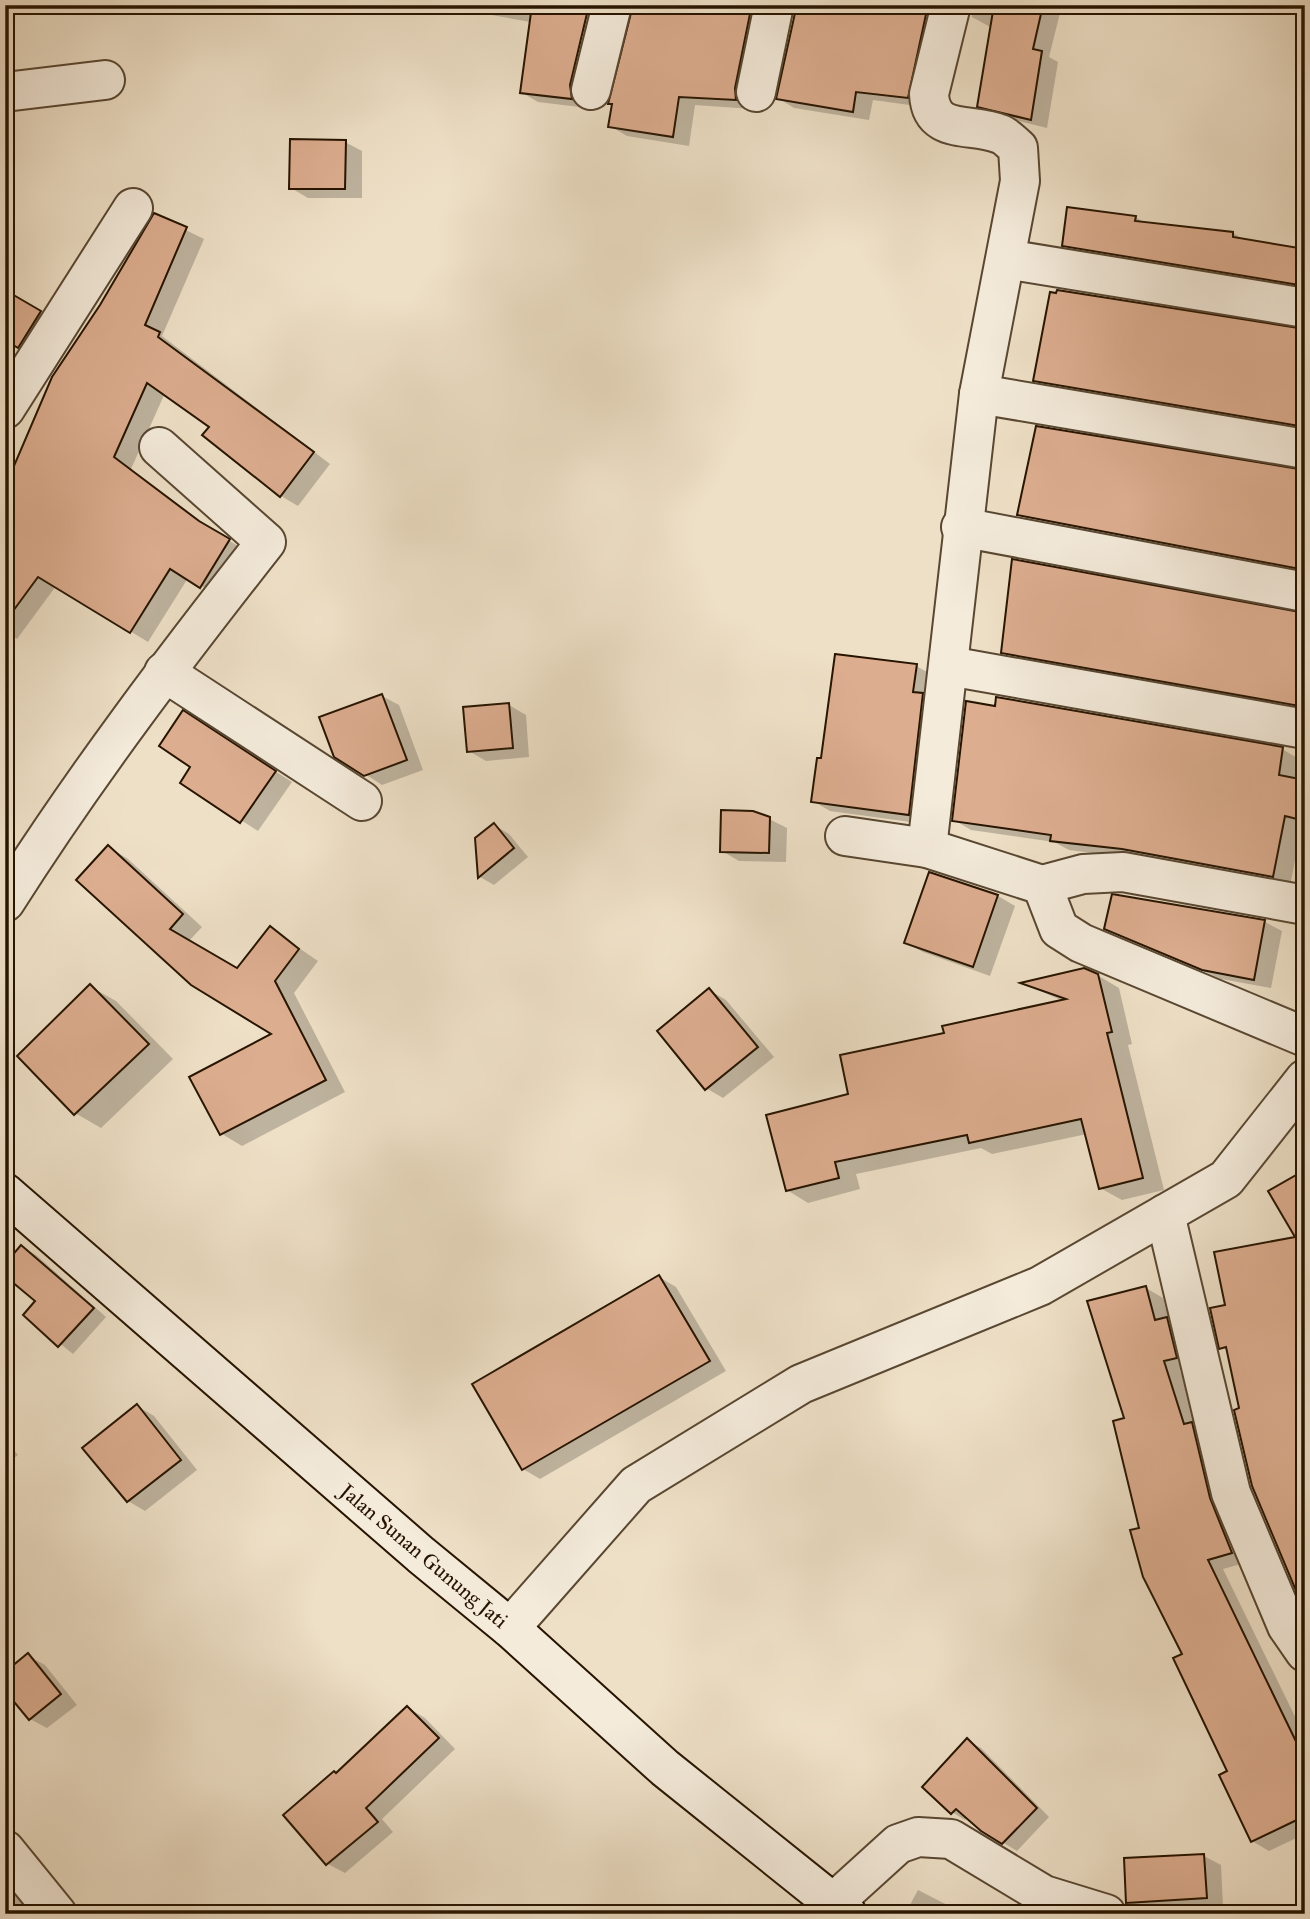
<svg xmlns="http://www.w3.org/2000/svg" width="1310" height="1919" font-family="'IM FELL Great Primer',serif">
	<rect width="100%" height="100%" fill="#eee0c7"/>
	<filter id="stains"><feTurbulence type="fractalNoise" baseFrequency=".00286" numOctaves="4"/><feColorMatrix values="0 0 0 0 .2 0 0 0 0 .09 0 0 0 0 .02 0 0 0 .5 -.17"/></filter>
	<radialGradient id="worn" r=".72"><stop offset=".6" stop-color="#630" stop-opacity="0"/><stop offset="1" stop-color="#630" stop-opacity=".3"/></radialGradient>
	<g fill="#0003">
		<path d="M463,5H609L588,108L538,102L521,92L530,22L475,12Z"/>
		<path d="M635,5H771L752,109L695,105L689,146L627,136L610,126L613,105L610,103Z"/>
		<path d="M797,5H948L924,107L873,100L869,120L794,108L778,98Z"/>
		<path d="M973,5H1062L1049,57L1058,62L1047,128L995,115L978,106L992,28L972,17Z"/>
		<path d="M345,142L362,151V198H308L291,188Z"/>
		<path d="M155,215L204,239L162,336L330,464L298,506L281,496L205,434L211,426L165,393L131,469L217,533L246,551L219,596L188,578L148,642L56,586L17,639L5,632V479L15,468L102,306Z"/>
		<path d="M1135,217L1147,224L1233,233L1246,241L1305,251V292L1082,256L1064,245Z"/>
		<path d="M5,292L57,323L36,356L19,346Z"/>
		<path d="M1305,331V433L1053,391L1035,380Z"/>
		<path d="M1305,472V576L1037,525L1019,514Z"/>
		<path d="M1305,615V713L1022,663L1003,652Z"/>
		<path d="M916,666L933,675L925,824L830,811L813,801L823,760Z"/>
		<path d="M382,696L399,705L423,770L382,785L365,774Z"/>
		<path d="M509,705L526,715L529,757L486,761L469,751Z"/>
		<path d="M997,708L1282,749L1299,759L1296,780L1305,782V825H1302L1290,886L1141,859L1069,850L1054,842L971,830L954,820Z"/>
		<path d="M200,723L292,782L258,831L182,782L193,766Z"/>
		<path d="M769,819L787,828L786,862L739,861L722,851Z"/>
		<path d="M494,825L509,834L528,857L494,885L480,877L477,839Z"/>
		<path d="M109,847L128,859L202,927L189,941L238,970L271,929L318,961L294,993L345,1092L242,1146L222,1134L275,1034L192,984Z"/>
		<path d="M930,874L998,896L1015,906L990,976L923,952L906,943Z"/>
		<path d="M1265,922L1282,931L1271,988L1221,979L1106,928Z"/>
		<path d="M1097,975L1119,988L1132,1044L1128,1045L1164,1190L1122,1200L1100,1188L1087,1134L992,1154L981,1148L856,1174L860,1189L808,1203L787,1190L850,1095L946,1034L1063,1001L1025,984Z"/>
		<path d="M91,987L116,1001L173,1059L101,1128L75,1113Z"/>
		<path d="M709,990L726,1000L774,1057L723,1098L706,1088Z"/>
		<path d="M22,1247L36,1255L106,1317L73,1354L25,1315L38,1301Z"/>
		<path d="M659,1277L676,1287L726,1371L540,1479L523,1469Z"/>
		<path d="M1146,1288L1163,1298L1169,1320L1184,1329L1193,1367L1180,1370L1248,1562L1223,1569L1305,1737V1834L1269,1851L1252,1841L1141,1529L1126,1419Z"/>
		<path d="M137,1406L154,1416L197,1470L145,1511L128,1501Z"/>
		<path d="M5,1439L18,1455L5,1465Z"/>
		<path d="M28,1656L45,1665L77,1705L47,1728L30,1719Z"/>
		<path d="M408,1708L425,1718L455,1749L382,1819L393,1832L345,1873L328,1864L285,1815L337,1774Z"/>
		<path d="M968,1741L981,1748L1049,1817L1017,1851L982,1830L968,1817L965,1820L952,1812Z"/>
		<path d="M1204,1856L1221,1865L1223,1907L1145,1912L1128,1902Z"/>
		<path d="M5,1879L35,1914H5Z"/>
		<path d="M918,1890L965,1914H905Z"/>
	</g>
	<g fill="#dcad8f" stroke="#271400" stroke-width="2">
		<path d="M532,5H589L570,85L572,99L520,93Z"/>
		<path d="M633,5L751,9L735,88L736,100L679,97L673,137L608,127L612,104H608Z"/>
		<path d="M807,5H928L908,98L856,92L853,112L776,99L795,13L805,14Z"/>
		<path d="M994,5H1043L1033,49L1042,51L1031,120L977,107Z"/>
		<path d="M290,139L346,140L345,189H289Z"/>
		<path d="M1067,207L1136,216L1135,221L1233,232V237L1305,249V286L1062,246Z"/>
		<path d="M154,213L187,227L145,325L160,332L158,337L314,452L280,497L202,435L209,427L147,383L114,457L199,521L230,539L200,588L170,569L130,633L38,577L5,622V462L14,466L52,377L100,305Z"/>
		<path d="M5,290L41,311L18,348L5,340Z"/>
		<path d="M1057,290L1305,329L1297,386L1305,387V427L1033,381L1050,292L1056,293Z"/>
		<path d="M1036,426L1305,470V570L1017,515Z"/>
		<path d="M1012,559L1305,613V707L1001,653Z"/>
		<path d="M835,654L917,664L913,692L923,693L909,815L811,802L817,758H821Z"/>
		<path d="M382,694L407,760L364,776L334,757L319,717Z"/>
		<path d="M996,697L1283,747L1279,775L1305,780V821L1285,816L1273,877L1122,849L1050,841L1051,835L952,821L966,701L995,706Z"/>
		<path d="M509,703L513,748L467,752L463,707Z"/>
		<path d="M183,710L276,771L240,823L180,783L190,767L159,746Z"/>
		<path d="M721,810L753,811L770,817L769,853L720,852Z"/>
		<path d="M494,823L514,848L478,878L475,838Z"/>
		<path d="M108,845L183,914L170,929L237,968L270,926L299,949L275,981L326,1080L220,1135L189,1077L271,1034L191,985L76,880Z"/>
		<path d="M929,872L998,895L973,967L904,943Z"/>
		<path d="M1112,894L1265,920L1254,980L1202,970L1104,929Z"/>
		<path d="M1084,968L1098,974L1112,1032L1107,1033L1143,1178L1099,1189L1081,1119L969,1143L967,1135L835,1162L839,1178L786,1191L766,1115L848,1094L840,1055L944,1033L942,1026L1066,999L1020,983Z"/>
		<path d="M90,984L149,1044L74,1115L17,1056Z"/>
		<path d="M709,988L758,1047L705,1090L657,1031Z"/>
		<path d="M1305,1170V1612L1252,1486L1234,1410L1239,1408L1226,1347L1219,1349L1210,1308L1225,1305L1214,1252L1295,1237L1268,1191Z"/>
		<path d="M21,1245L94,1308L58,1347L23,1315L35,1301L5,1276V1264Z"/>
		<path d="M659,1275L710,1361L522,1470L472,1384Z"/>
		<path d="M1146,1286L1155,1320L1167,1317L1177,1358L1164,1361L1184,1424L1192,1422L1210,1498L1232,1553L1208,1560L1305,1760V1816L1251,1842L1219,1775L1227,1771L1173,1658L1182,1654L1143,1577L1130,1530L1139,1528L1113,1421L1124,1418L1087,1301Z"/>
		<path d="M137,1404L181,1460L127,1502L82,1448Z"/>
		<path d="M28,1653L61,1694L29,1720L5,1691V1672Z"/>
		<path d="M407,1706L439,1738L366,1808L378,1822L326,1865L283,1815L334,1771L336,1773Z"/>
		<path d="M967,1738L1037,1808L1002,1844L981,1831L956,1809L951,1814L922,1787Z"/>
		<path d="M1204,1854L1207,1898L1126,1903L1124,1858Z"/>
	</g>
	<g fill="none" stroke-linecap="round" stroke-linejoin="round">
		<defs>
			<g id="street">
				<path d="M591,90L612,5"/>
				<path d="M5,92L105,80"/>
				<path d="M756,92L774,5"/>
				<path d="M1006,259L1305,308"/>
				<path d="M979,394L1305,449"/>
				<path d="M5,409L133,208"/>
				<path d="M961,527L1305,592"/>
				<path d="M949,666L1305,729"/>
				<path d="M164,672L362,801"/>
				<path d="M845,836L927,848L1042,885L1083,874L1123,872L1305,905"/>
				<path d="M927,848L979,394L1020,181L1018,148C1012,143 1006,136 1000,134C971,122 931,136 929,94L951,5"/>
				<path d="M1042,885L1059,929L1081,943L1305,1037"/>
				<path d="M5,902C85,776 174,659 266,542L159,447"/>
				<path d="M1165,1214L1231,1493L1287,1626L1305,1652"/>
				<path d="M510,1628L636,1485L801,1384L1040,1286L1226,1179L1305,1079"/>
				<path d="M5,1850L57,1914"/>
				<path d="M833,1903L898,1844L918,1837L951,1839L1044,1895L1106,1914"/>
			</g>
			<path id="secondary" d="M5,1193L421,1555L510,1628L665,1768L847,1914"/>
		</defs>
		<use href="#street" stroke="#594732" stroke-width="42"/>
		<use href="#secondary" stroke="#271400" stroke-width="42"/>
		<use href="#street" stroke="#f4ebdb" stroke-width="38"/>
		<use href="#secondary" stroke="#f4ebdb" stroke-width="38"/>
	</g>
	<g text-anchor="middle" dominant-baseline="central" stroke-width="5" stroke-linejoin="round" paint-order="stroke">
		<g font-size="21" fill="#271400" stroke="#f4ebdb">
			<text transform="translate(424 1556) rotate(40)">Jalan Sunan Gunung Jati</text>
		</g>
	</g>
	<rect width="1310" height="1919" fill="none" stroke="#eee0c7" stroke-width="28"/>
	<rect x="7" y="7" width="1296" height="1905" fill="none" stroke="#271400" stroke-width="3.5"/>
	<rect x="14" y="14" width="1282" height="1891" fill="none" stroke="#271400" stroke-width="2"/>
	<rect width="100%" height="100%" filter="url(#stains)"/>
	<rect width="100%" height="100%" fill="url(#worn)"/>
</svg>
